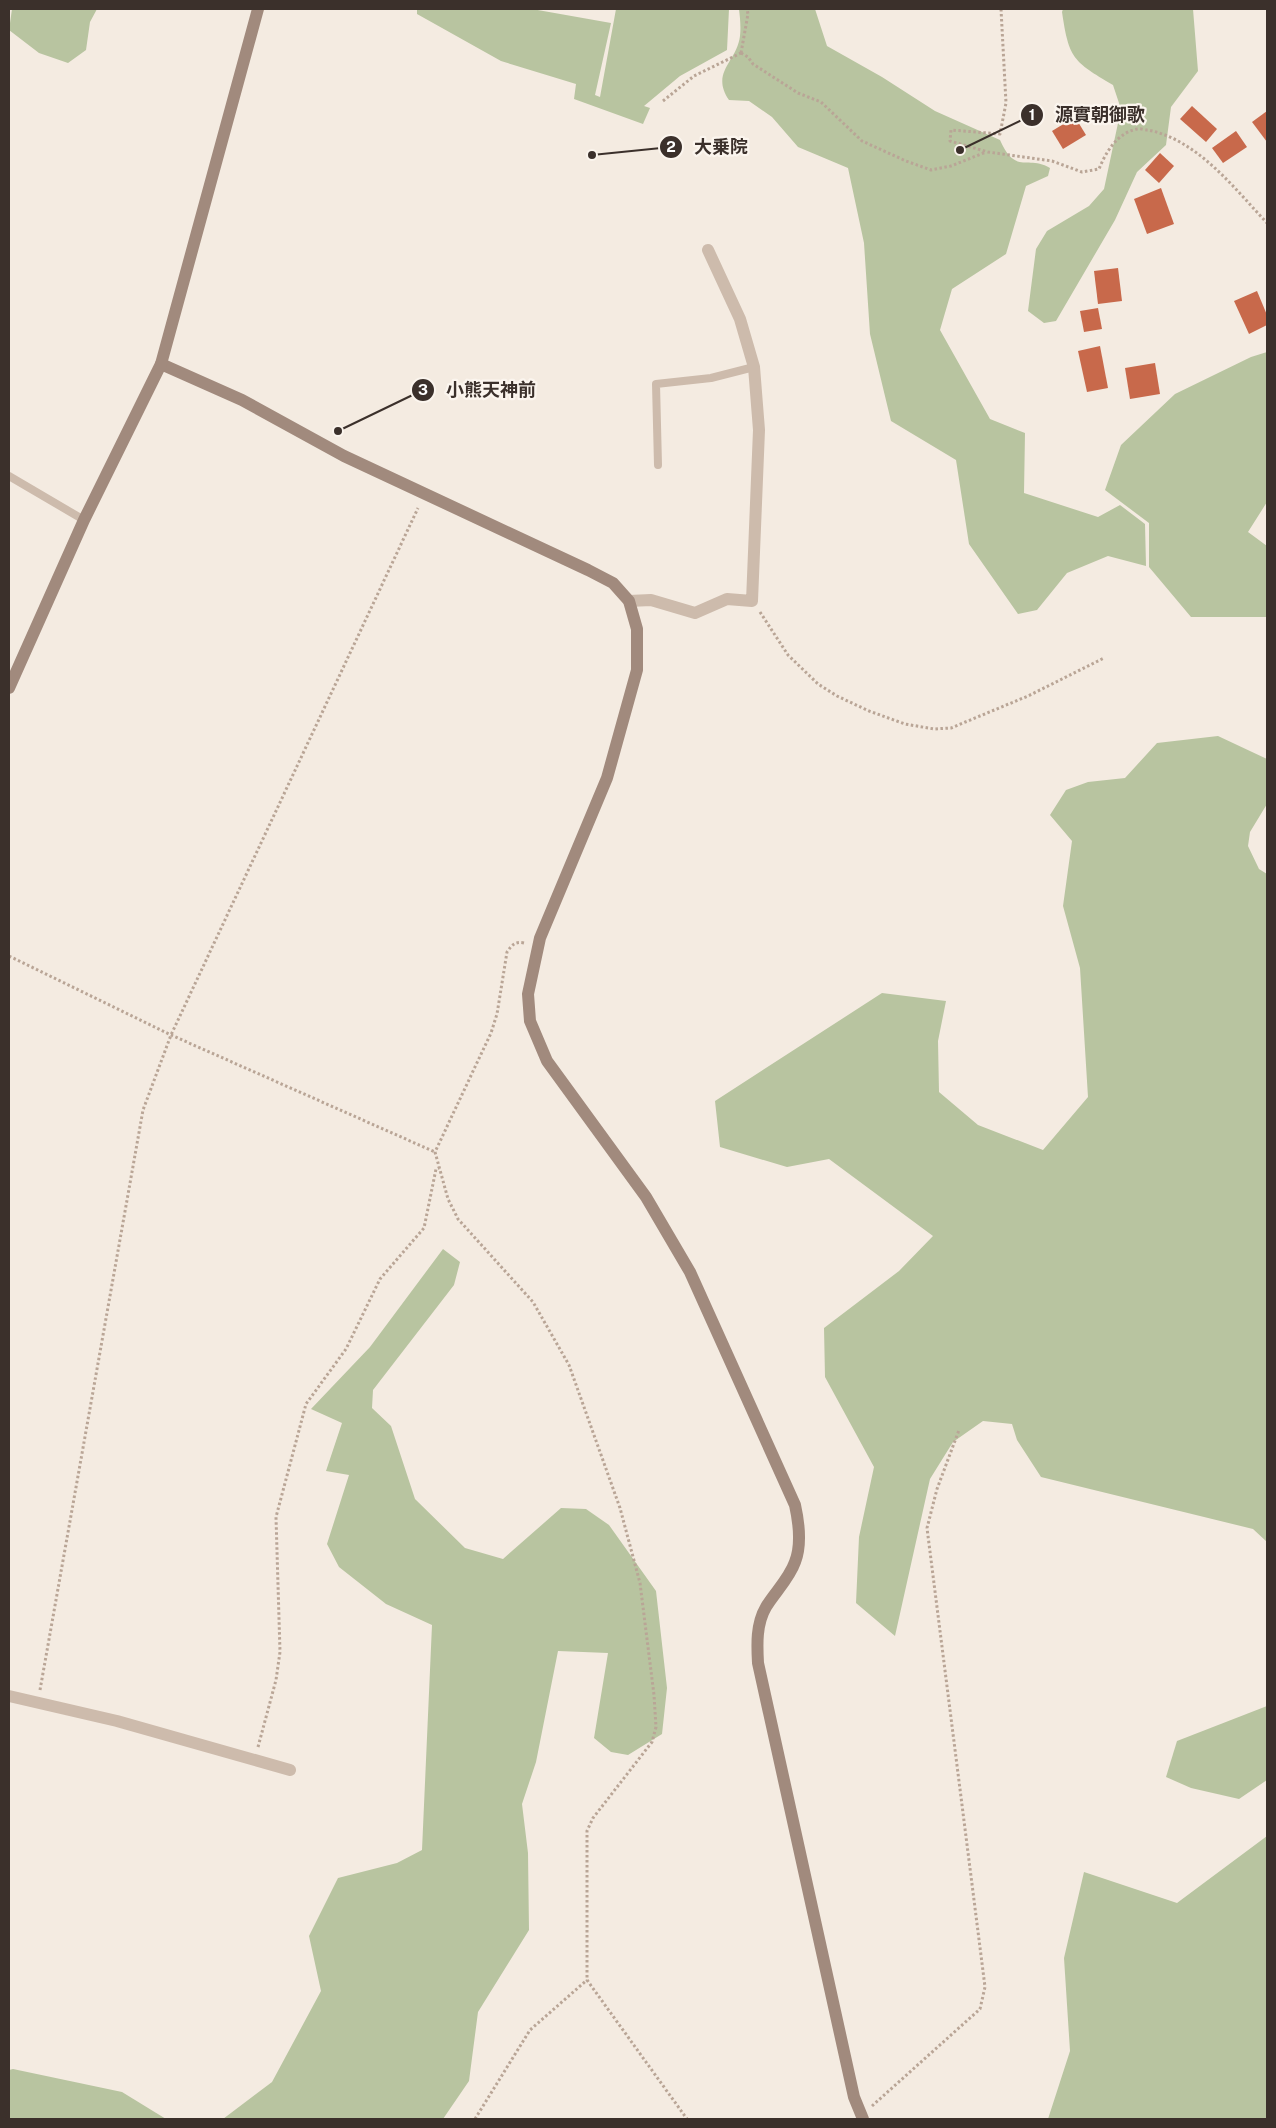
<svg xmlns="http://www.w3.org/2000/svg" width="1276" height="2128" font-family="'Public Sans','Noto Sans JP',sans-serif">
	<rect width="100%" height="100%" fill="#f4ebe1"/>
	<g fill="#b8c4a0">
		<path d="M12,9H97L90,22L86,50L68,63L39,53L9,30Z"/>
		<path d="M417,9H532L611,23L595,95L600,97L616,9H729L727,50L680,76L644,106L650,108L643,124L574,99L576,84L501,61L417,14Z"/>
		<path d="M739,9H815L827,46L882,77L935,111L1000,140C1016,176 1027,154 1050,168L1048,176L1026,186L1006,254L952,289L940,330L990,419L1025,433L1024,493L1098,517L1120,505L1145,524L1146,566L1108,556L1067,573L1037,610L1018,614L969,544L956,460L891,421L870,334L864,243L848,168L798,147L772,117L749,101L729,100C710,72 737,62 740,36C741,27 740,17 739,9Z"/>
		<path d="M1063,9H1193L1198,71L1171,107L1166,145L1137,172L1115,220L1056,321L1044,323L1028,311L1036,249L1047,231L1089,206L1104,189L1121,109L1113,85C1073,61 1069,59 1062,12Z"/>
		<path d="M1267,352V502L1248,532L1267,546V617H1191L1149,567V523L1105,490L1121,445L1175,394L1251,357Z"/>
		<path d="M1218,736L1267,759V804L1250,832L1248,846L1259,869L1267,874V1542L1253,1529L1041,1477L1017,1440L1012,1424L983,1421L953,1442L930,1479L895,1636L856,1603L859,1537L874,1467L825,1377L824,1328L899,1271L933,1236L829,1159L787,1167L720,1147L715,1101L882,993L946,1001L938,1041L939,1092L978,1125L1043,1150L1088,1097L1080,968L1063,906L1072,841L1050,815L1066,790L1088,782L1125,778L1157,743Z"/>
		<path d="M443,1249L460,1262L454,1285L373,1390L372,1408L391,1426L415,1499L465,1548L503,1559L561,1508L586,1509L609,1525L656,1591L667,1688L662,1734L628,1755L611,1752L594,1738L608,1653L558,1651L536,1762L522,1804L528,1853L529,1930L478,2012L469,2081L443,2119H223L272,2082L321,1991L309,1936L338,1878L397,1863L422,1850L432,1625L386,1604L339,1567L327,1544L349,1475L326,1471L342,1423L311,1409L370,1347Z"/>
		<path d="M1267,1706V1780L1239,1799L1191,1788L1166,1777L1177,1741Z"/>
		<path d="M1267,1836V2119H1048L1070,2051L1064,1958L1084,1872L1177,1903Z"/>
		<path d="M13,2069L122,2092L166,2119H9V2070Z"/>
	</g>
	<g fill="#c8694b">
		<path d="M1192,106L1217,129L1206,142L1180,119Z"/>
		<path d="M1267,111V142L1252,122Z"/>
		<path d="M1075,117L1086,135L1063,149L1052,131Z"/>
		<path d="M1236,131L1247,147L1223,163L1212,148Z"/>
		<path d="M1160,153L1174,166L1159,183L1145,170Z"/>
		<path d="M1161,188L1174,224L1147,234L1134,199Z"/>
		<path d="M1118,268L1122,301L1098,304L1094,271Z"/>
		<path d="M1257,291L1267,315V325L1249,334L1234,301Z"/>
		<path d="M1098,308L1102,329L1084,332L1080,311Z"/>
		<path d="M1100,346L1108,388L1087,392L1078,351Z"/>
		<path d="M1155,363L1160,394L1130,399L1125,368Z"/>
	</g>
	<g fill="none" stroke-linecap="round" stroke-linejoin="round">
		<g stroke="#b9a596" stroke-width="3" stroke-dasharray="2.5 2.5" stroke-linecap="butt">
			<path d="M1001,9L1006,103L1000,134L951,130L950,141L988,152L1052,161L1082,172L1099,169C1106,152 1117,133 1137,129C1140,128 1145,130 1148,130C1198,140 1234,188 1267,223"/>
			<path d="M741,53L748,57L753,64L798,93L821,102L862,141L906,161L931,170L951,166L986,152"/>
			<path d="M741,53L748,14L747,9"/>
			<path d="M663,101L694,76L741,53"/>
			<path d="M760,612L788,655L818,684L837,696L869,711L905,724L934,729L951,728L1028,696L1104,658"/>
			<path d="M524,943C515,941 512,945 507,952L497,1014L491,1033L435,1152L448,1199L458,1219L533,1302L569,1365L620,1508L640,1583L654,1695L656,1727L652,1742L593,1818L587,1831V1980L687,2119"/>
			<path d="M9,956L171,1035L435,1152"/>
			<path d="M40,1690L143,1110L171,1035L418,508"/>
			<path d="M258,1747L276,1680L280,1652L276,1517L306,1404L346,1349L380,1279L424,1228L436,1169L439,1168"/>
			<path d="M872,2106L980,2009L985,1987L927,1528L937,1489L959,1430"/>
			<path d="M475,2119L530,2030L587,1980"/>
		</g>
		<g stroke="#cdbbac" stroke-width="8">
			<path d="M658,465L656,384L711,378L754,367"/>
			<path d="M9,476L84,520"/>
		</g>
		<g stroke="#cdbbac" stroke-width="12">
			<path d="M629,601L651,600L695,613L727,599L752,601L759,430L754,367L740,319L708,250"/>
			<path d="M9,1696L117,1721L290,1770"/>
		</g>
		<g stroke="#a18a7d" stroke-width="12">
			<path d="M161,364L242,400L344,456L588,570L613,583L629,601L637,629V670L607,778L540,938L528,994L530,1021L547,1061L646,1197L690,1272L795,1505C799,1523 802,1544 795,1562C789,1579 775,1592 766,1607C756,1624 757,1645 758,1663L854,2097L863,2119"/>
			<path d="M9,688L84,520L161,364L258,9"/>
		</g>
	</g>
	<path fill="none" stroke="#3b302b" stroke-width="2" d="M960 150L1032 115M592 155L671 147M338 431L423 390"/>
	<g fill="#3b302b" stroke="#fbf5ee" stroke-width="2">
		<circle cx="960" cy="150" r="5"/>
		<circle cx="592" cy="155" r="5"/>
		<circle cx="338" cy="431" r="5"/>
		<circle cx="1032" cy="115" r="12"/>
		<circle cx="671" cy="147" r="12"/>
		<circle cx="423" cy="390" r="12"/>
	</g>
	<g font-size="15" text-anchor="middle" font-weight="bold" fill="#fff">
		<text x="1032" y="120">1</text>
		<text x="671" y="152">2</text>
		<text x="423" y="395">3</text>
	</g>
	<g font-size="18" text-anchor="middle" font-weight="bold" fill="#3b302b" stroke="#fbf5ee" stroke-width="4.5" stroke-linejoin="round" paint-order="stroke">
		<text x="1100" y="121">源實朝御歌</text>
		<text x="721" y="153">大乗院</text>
		<text x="491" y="396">小熊天神前</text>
	</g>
	<rect width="1276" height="2128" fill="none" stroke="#3b302b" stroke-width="20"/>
</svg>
